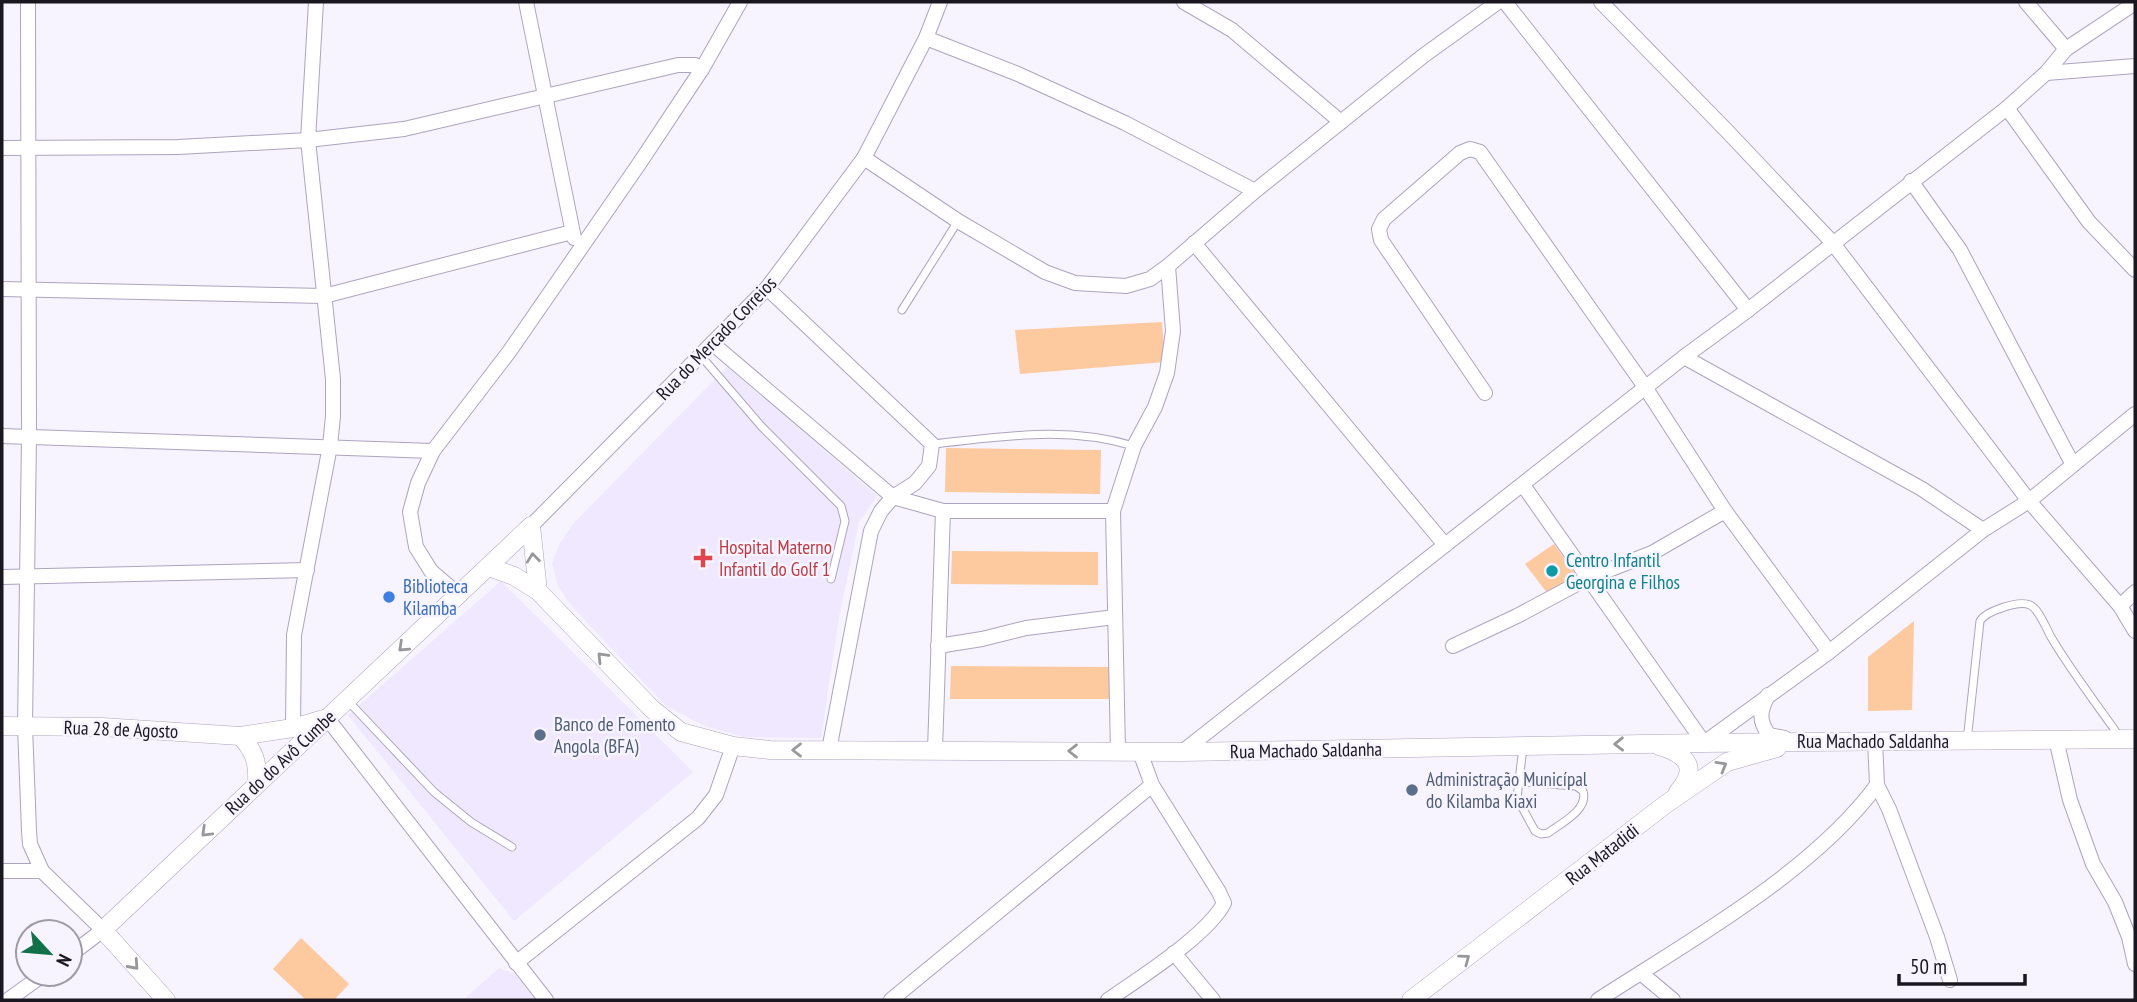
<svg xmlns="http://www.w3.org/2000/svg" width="2137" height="1002" font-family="'PT Sans Narrow',sans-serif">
	<rect width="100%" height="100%" fill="#f7f3ff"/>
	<g fill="#efe8fe">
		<path d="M727,367L877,496L859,522L839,617L821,738L744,737L705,726L666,706L570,604L558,586L552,563L560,543L573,524Z"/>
		<path d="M501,581L693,772L514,921L348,715Z"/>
		<path d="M499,968L516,974L536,1000H463Z"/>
	</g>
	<g fill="#fdc99f">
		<path d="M1162,322L1165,362L1020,374L1015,330Z"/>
		<path d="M946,448L1101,450L1100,494L945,492Z"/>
		<path d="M1554,544L1578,578L1548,594L1525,564Z"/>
		<path d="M952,551L1098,552V585L951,584Z"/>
		<path d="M1914,621L1912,710L1868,711V657Z"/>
		<path d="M951,666L1111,667V699H950Z"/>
		<path d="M301,938L349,984L334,1000H306L273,969Z"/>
	</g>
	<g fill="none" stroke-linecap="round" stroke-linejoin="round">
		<defs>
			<g id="service">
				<path d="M902,310L958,221"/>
				<path d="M701,356L762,427L841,506L845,521L831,579"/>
				<path d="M932,444C1004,437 1064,425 1134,446"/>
				<path d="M347,700L434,792L471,822L512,847"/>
				<path d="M1967,741L1980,621C1986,611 2019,600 2030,605C2039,609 2046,628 2051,637C2071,671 2096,703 2119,736"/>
				<path d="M1520,782L1576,786L1583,791C1589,810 1561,823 1548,833L1541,834L1535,831L1517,798L1523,747"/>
			</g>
			<g id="minor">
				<path d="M28,2L29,437L25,726L29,831L30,844L42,871L103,930L70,955"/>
				<path d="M526,2L574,238"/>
				<path d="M1184,2L1232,30L1341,122"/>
				<path d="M1505,2L1748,310"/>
				<path d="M1601,2L1727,131L1832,242L2029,501L2120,606L2135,631"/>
				<path d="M2026,2L2066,49"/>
				<path d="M926,38L1018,74L1125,123L1255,191"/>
				<path d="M2046,73L2135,66"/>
				<path d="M2007,108L2089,222L2135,270"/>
				<path d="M2,148L178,147L308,140L404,129L678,65H695L702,69"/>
				<path d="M864,158L958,221L1045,272L1075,283L1126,286L1150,279L1168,266L1255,191L1423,56L1498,2"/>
				<path d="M1911,181L1960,250L2073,465"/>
				<path d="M1194,243L1445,545"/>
				<path d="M767,288L932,444L929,466L915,483L893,497L881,511L871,531L829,750"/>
				<path d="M2,289L324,296L572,232"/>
				<path d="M713,344L893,497L943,511H1113"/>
				<path d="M1684,357L1922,489L1983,530"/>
				<path d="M1485,393L1381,240L1379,229L1384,219L1460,153L1470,149L1480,152L1645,387L1725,511L1829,652"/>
				<path d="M2,436L433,451"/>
				<path d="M1523,485L1704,743L1829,652L1983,530L2029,501L2135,414"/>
				<path d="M531,526L767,288L864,158L926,38L940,2"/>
				<path d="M2,577L307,570"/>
				<path d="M459,595L431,571L416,547L410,512L418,483L433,451L509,352L639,164L702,69L740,2"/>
				<path d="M2120,606L2135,592"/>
				<path d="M938,646L982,639L1026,628L1115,617"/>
				<path d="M1453,646L1517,616L1588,578L1652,553L1725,511"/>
				<path d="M1768,695C1760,711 1758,720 1769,735L1785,738"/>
				<path d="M327,718L546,1000"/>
				<path d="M293,728L294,635L330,446L333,416V379L308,140L316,2"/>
				<path d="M2056,739L2070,800L2093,864L2115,902L2129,937L2135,964"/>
				<path d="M1875,740L1877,785L1889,809L1937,937L1950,980"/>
				<path d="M935,750L943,511"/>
				<path d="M1118,752L1113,511L1134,446L1155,407L1167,373L1173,331L1168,266"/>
				<path d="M1182,752L1684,357L1748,310L2007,108L2046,73L2066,49L2135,3"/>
				<path d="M2,871H42"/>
				<path d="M1174,953L1213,1000"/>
				<path d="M516,963L698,818L716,795L733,746"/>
				<path d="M1642,974L1673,1000"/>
				<path d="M8,1000L44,974"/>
				<path d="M891,1000L1152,785"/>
				<path d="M1108,1000C1138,979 1208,935 1224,903L1219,892L1152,785L1140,752"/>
				<path d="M1598,1000C1689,941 1812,873 1877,785"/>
			</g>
			<g id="tertiary">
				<path d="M531,526L538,591"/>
				<path d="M489,567L514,576L538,591L652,709L681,732L733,746L770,750L1182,752L1704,743L2135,739"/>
				<path d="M2,726L102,727L240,736L293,728L323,719"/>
				<path d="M240,736C255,751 258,763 257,784"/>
				<path d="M1659,746C1685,754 1700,766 1678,792"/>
				<path d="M166,1000L103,930L531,526"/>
				<path d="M1411,1000L1666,804L1727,762L1777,748"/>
			</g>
		</defs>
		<use href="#service" stroke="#ada4bf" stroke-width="9"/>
		<use href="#minor" stroke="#ada4bf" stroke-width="16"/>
		<use href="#tertiary" stroke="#ada4bf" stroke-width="19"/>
		<use href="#service" stroke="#fff" stroke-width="7"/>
		<use href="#minor" stroke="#fff" stroke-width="14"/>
		<use href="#tertiary" stroke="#fff" stroke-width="18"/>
	</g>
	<defs><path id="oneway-chevron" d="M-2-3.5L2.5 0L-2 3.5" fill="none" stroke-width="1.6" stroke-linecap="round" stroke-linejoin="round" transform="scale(1.75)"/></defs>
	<g stroke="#98979b">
		<use href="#oneway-chevron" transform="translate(533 558) rotate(-96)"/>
		<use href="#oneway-chevron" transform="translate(403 647) rotate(137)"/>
		<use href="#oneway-chevron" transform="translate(602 657) rotate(-134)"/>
		<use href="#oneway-chevron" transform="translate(1619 744) rotate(179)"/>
		<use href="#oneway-chevron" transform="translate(797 750) rotate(180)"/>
		<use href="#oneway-chevron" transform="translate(1073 751) rotate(-180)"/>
		<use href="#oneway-chevron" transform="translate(1722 766) rotate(-30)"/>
		<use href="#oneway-chevron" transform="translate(206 832) rotate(136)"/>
		<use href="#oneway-chevron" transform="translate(1465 959) rotate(-37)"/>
		<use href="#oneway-chevron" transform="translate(134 965) rotate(48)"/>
	</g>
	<path fill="#e0444e" stroke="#f7f3ff" stroke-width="2.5" d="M699.5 547.5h7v7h7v7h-7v7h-7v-7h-7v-7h7z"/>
	<circle fill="#0f9aa8" stroke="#f7f3ff" stroke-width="2.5" cx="1552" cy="571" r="7"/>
	<circle fill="#3f7fe0" stroke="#f7f3ff" stroke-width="2.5" cx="389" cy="597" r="7"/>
	<g fill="#5c6f8a" stroke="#f7f3ff" stroke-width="2.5">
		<circle cx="540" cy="735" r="7"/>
		<circle cx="1412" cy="790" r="7"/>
	</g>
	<g text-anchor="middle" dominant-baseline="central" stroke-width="5" stroke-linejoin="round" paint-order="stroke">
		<g font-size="19" fill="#1b1721" stroke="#f7f3ff">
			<text transform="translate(716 338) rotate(-46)">Rua do Mercado Correios</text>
			<text transform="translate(121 729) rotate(2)">Rua 28 de Agosto</text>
			<text x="1873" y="741">Rua Machado Saldanha</text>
			<text transform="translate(1306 750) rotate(-1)">Rua Machado Saldanha</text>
			<text transform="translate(280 762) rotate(-43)">Rua do do Avô Cumbe</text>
			<text transform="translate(1602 854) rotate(-38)">Rua Matadidi</text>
		</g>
		<g font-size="19" fill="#be3a42" stroke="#f7f3ff" text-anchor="start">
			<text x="719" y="547">Hospital Materno<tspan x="719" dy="22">Infantil do Golf 1</tspan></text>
		</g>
		<g font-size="19" fill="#0d838f" stroke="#f7f3ff" text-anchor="start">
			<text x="1566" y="560">Centro Infantil<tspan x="1566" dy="22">Georgina e Filhos</tspan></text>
		</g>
		<g font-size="19" fill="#366cbe" stroke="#f7f3ff" text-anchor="start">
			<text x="403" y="586">Biblioteca<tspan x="403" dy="22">Kilamba</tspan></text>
		</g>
		<g font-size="19" fill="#4e5e75" stroke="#f7f3ff" text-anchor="start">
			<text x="554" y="724">Banco de Fomento<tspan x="554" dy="22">Angola (BFA)</tspan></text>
			<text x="1426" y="779">Administração Municípal<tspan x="1426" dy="22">do Kilamba Kiaxi</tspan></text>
		</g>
	</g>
	<rect width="2137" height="1002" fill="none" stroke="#1b1721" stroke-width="7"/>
	<g transform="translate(49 953) rotate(116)"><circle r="33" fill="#f7f3ff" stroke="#9f9ba6" stroke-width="2"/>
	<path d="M0-5L12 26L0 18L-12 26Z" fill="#127147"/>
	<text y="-10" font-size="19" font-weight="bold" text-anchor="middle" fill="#1b1721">N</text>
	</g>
	<path d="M1899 974v10h126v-10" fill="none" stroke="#1b1721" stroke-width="3.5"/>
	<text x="1910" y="974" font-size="21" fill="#1b1721" stroke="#f7f3ff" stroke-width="5" paint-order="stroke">50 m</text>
</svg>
